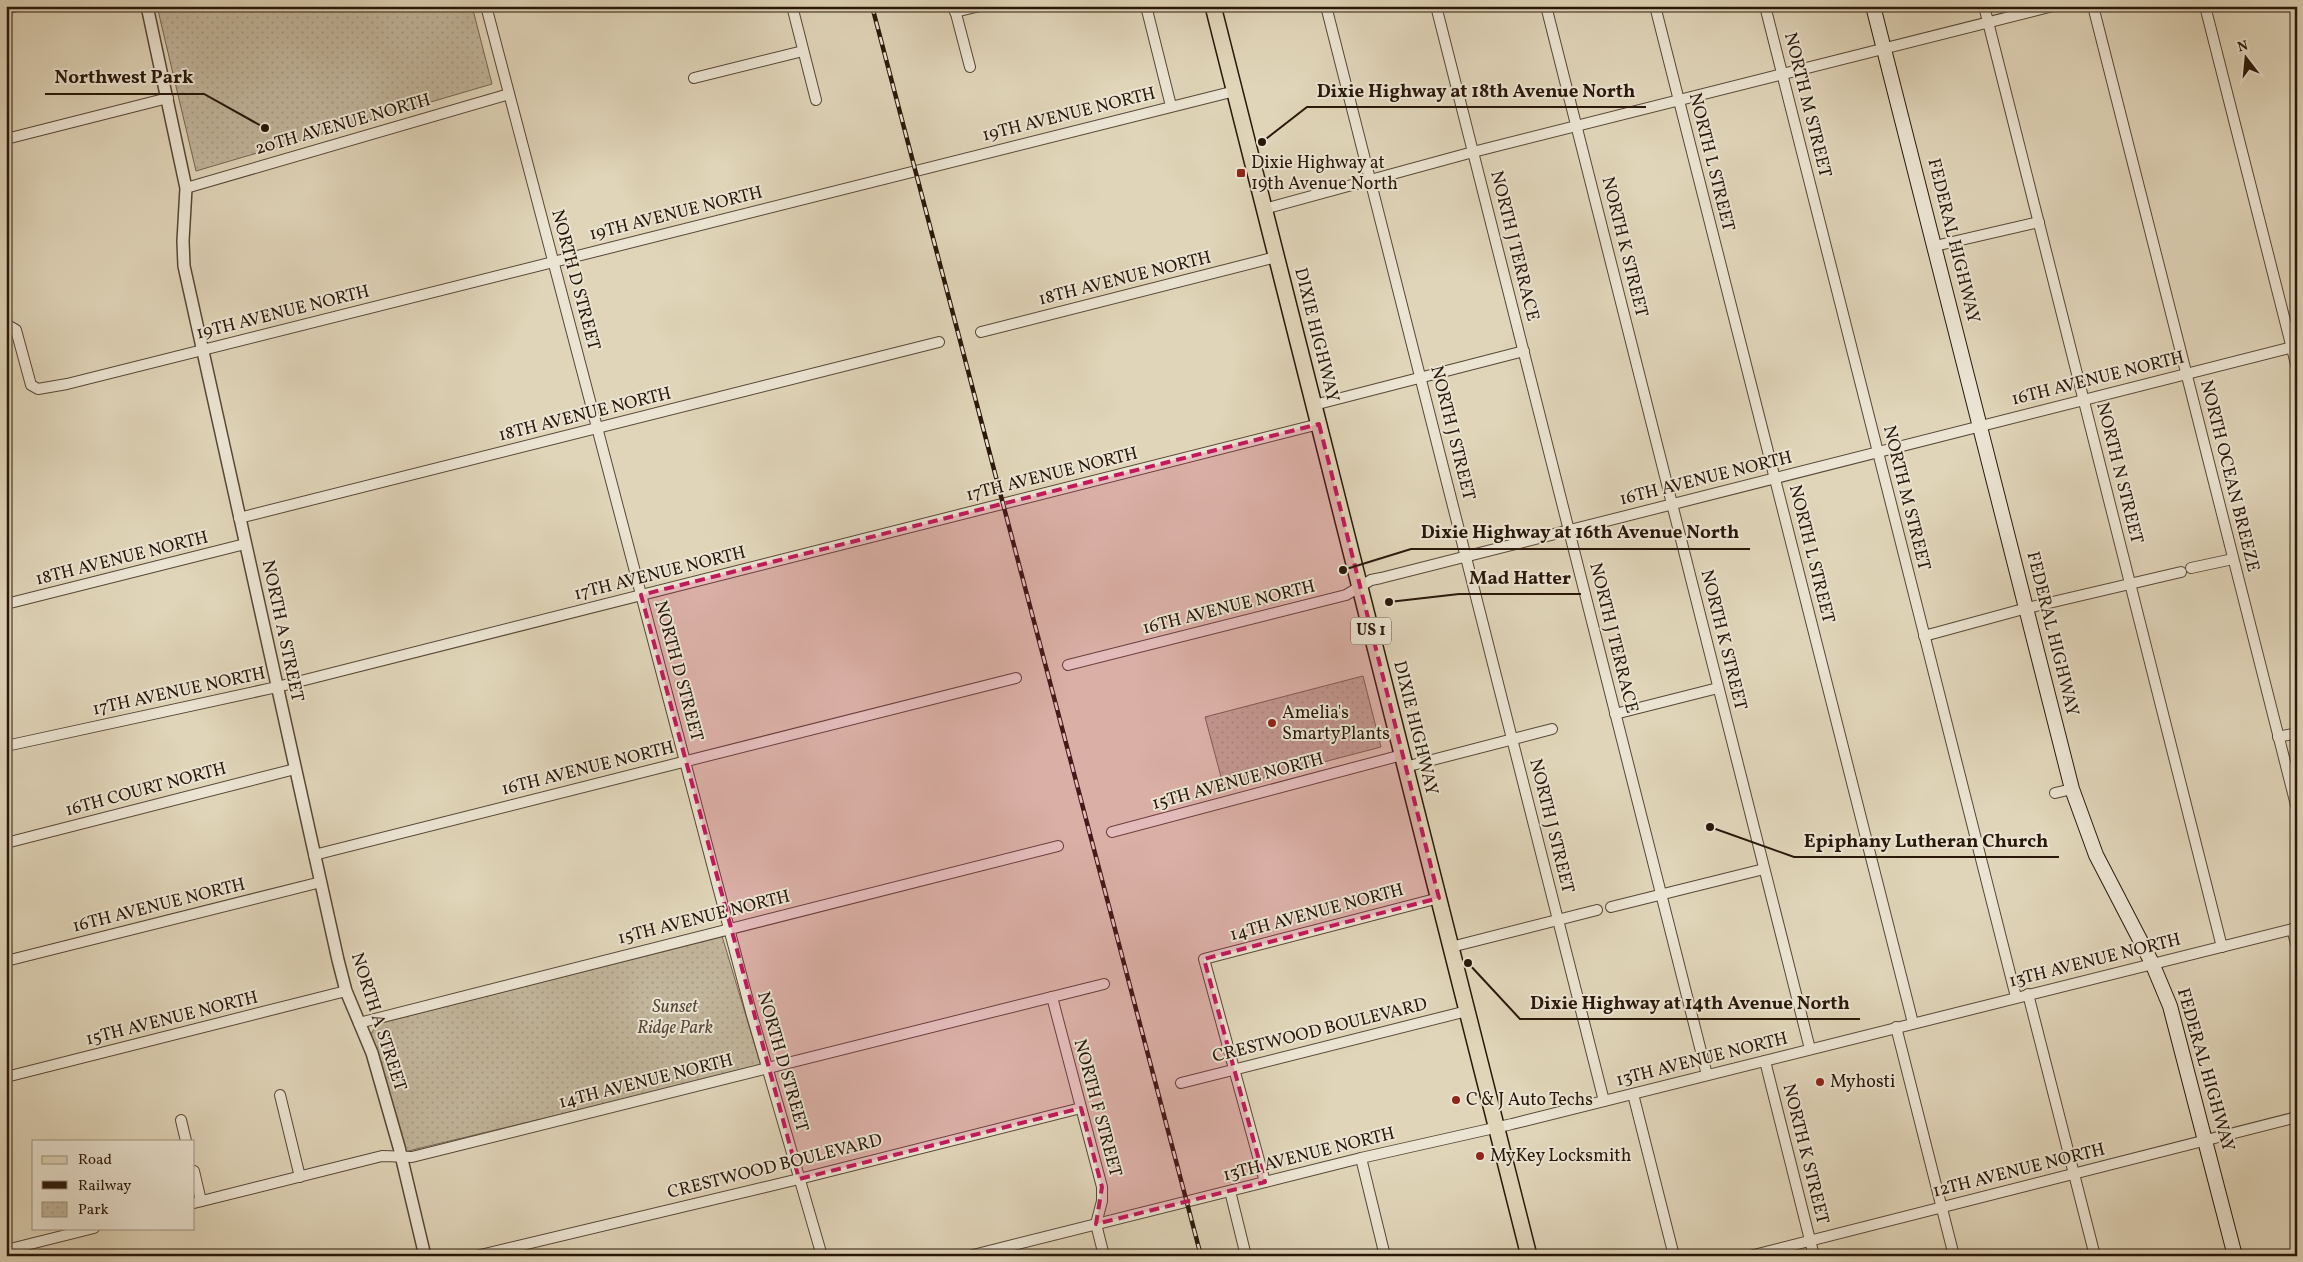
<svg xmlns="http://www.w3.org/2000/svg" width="2303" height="1262" font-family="Vollkorn,serif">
	<defs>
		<pattern id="park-dots" width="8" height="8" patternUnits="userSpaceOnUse" patternTransform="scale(1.25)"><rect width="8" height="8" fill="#c1b59b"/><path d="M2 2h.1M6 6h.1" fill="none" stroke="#a69b84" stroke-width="1.8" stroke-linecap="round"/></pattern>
	</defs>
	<rect width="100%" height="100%" fill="#e0d5b9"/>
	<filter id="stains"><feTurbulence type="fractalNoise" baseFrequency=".004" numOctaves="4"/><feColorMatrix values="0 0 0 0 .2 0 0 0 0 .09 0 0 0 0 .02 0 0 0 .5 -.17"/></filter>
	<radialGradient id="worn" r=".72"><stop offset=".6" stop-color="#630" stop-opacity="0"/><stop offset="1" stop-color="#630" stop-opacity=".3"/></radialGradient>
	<g fill="url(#park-dots)" stroke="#756652">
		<path d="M157,6H472L492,84L196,171Z"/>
		<path d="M1363,676L1381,747L1224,788L1205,717Z"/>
		<path d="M722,936L761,1066L404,1152L371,1034L377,1024Z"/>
	</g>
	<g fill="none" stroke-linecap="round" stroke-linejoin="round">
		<defs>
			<g id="minor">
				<path d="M486,6L751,1012L822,1256"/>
				<path d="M792,6L816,100"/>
				<path d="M954,6L970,67"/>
				<path d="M1146,6L1171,106"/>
				<path d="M1326,6L1604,1101"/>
				<path d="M1436,6L1707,1075"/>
				<path d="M1546,6L1810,1049"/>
				<path d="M1655,6L1913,1023"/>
				<path d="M1765,6L2016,997"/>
				<path d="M1984,6L2222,947"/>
				<path d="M2093,6L2297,809"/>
				<path d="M2205,6L2297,368"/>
				<path d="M6,9L17,6"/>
				<path d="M955,12L980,6"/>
				<path d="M694,78L803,51"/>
				<path d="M6,139L168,98"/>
				<path d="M186,188L509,94"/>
				<path d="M1264,209L1473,152L2053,6"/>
				<path d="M1935,246L2039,222"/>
				<path d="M6,324L16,330L31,385L38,389L67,384L1235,91"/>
				<path d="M981,332L1276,257"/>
				<path d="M1314,405L1524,351"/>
				<path d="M239,518L939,342"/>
				<path d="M2191,568L2233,559"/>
				<path d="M6,604L245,544"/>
				<path d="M1924,636L2027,608L2181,572"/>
				<path d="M1068,665L1346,595L1371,580L1381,578L2297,346"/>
				<path d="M1615,714L1718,688"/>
				<path d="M2278,737L2297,733"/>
				<path d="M6,746L277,687L1319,424"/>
				<path d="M1405,767L1552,729"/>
				<path d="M2055,793L2072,789"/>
				<path d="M1112,832L1402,755"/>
				<path d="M6,843L295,769"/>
				<path d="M314,855L1016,678"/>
				<path d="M1611,907L1764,869"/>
				<path d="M2292,929L2297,947"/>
				<path d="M1451,947L1597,910"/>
				<path d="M6,961L321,882"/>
				<path d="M2028,994L2095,1256"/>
				<path d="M1052,997L1102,1187V1201L1096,1224L1104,1256"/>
				<path d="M359,1023L1058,846"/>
				<path d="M1896,1027L1954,1256"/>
				<path d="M1765,1061L1814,1256"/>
				<path d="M6,1077L346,991"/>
				<path d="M1181,1083L1467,1011"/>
				<path d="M1633,1094L1674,1256"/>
				<path d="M280,1095L300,1177"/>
				<path d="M181,1120L186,1141"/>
				<path d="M1361,1158L1385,1256"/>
				<path d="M194,1171L201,1201"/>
				<path d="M1265,1182L1204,959L1439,898"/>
				<path d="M1230,1191L1246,1256"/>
				<path d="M194,1203L382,1156L412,1157L1104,984"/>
				<path d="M6,1250L94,1228"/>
				<path d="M476,1256L799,1179L1081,1108"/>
				<path d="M969,1256L1361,1158L1512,1124L2297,928"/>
				<path d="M1750,1256L2297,1117"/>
			</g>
			<path id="tertiary" d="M147,6L186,188L183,241L184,266L338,960L346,991L372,1053L399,1147L425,1256"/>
			<path id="secondary" d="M1873,6L2072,789L2096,855L2152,963L2170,1006L2235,1256"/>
			<path id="primary" d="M1213,6L1529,1256"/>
		</defs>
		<use href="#minor" stroke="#574736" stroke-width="12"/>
		<use href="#tertiary" stroke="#574736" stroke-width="14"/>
		<use href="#secondary" stroke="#29180a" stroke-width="16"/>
		<use href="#primary" stroke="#29180a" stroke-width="18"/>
		<use href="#minor" stroke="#ebe4d2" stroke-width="10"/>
		<use href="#tertiary" stroke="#ebe4d2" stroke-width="11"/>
		<use href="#secondary" stroke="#ebe4d2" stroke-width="14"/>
		<use href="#primary" stroke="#e0d5b9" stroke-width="15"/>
		<defs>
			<path id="rail" d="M872,6L1201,1256"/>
		</defs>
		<use href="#rail" stroke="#29180a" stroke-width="4.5"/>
		<use href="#rail" stroke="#ebe4d2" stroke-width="2.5" stroke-dasharray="8" stroke-linecap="butt"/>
	</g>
	<path fill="#c2185b" fill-opacity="0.2" stroke="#c2185b" stroke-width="4" stroke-dasharray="10 6" stroke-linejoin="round" d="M1319,424L1439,898L1204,959L1265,1182L1096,1224L1102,1187L1081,1108L799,1179L641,595Z"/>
	<g fill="#8f2418" stroke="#ebe4d2" stroke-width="2">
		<rect x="1236" y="168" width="10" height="10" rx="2.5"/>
		<circle cx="1272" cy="723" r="5"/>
		<circle cx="1820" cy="1082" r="5"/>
		<circle cx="1456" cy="1100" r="5"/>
		<circle cx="1480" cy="1156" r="5"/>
	</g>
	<g text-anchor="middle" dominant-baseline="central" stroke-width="4" stroke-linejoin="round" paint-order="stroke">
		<rect fill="#ebe4d2" stroke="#635546" stroke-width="1" x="1351" y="617.5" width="40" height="27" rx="4"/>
		<g font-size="16" font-weight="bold" fill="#29180a">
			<text x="1371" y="631">US 1</text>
		</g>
		<g font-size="18" fill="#29180a" stroke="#ebe4d2">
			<text transform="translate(1807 105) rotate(76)">NORTH M STREET</text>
			<text transform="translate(1069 115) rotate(-14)">19TH AVENUE NORTH</text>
			<text transform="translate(343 125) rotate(-16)">20TH AVENUE NORTH</text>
			<text transform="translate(1711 162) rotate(76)">NORTH L STREET</text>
			<text transform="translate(676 214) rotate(-14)">19TH AVENUE NORTH</text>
			<text transform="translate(1953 241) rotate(76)">FEDERAL HIGHWAY</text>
			<text transform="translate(1514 246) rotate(76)">NORTH J TERRACE</text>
			<text transform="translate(1624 247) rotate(76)">NORTH K STREET</text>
			<text transform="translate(1125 279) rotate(-14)">18TH AVENUE NORTH</text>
			<text transform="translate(575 280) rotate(75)">NORTH D STREET</text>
			<text transform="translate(283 313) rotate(-14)">19TH AVENUE NORTH</text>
			<text transform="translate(1316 335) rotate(76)">DIXIE HIGHWAY</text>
			<text transform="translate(2098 379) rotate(-14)">16TH AVENUE NORTH</text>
			<text transform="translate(585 415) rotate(-14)">18TH AVENUE NORTH</text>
			<text transform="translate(1452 433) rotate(76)">NORTH J STREET</text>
			<text transform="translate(2119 473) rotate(76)">NORTH N STREET</text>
			<text transform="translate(1052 475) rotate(-14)">17TH AVENUE NORTH</text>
			<text transform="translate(2229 476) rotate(76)">NORTH OCEAN BREEZE</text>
			<text transform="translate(1706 479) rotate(-14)">16TH AVENUE NORTH</text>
			<text transform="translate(1906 498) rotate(76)">NORTH M STREET</text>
			<text transform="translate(1811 554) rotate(76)">NORTH L STREET</text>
			<text transform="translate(122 559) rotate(-14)">18TH AVENUE NORTH</text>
			<text transform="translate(660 574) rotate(-14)">17TH AVENUE NORTH</text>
			<text transform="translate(1229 608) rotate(-14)">16TH AVENUE NORTH</text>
			<text transform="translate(282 631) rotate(78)">NORTH A STREET</text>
			<text transform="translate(2052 634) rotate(76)">FEDERAL HIGHWAY</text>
			<text transform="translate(1613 638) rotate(76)">NORTH J TERRACE</text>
			<text transform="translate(1723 640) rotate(76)">NORTH K STREET</text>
			<text transform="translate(678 671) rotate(75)">NORTH D STREET</text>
			<text transform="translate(179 692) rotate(-12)">17TH AVENUE NORTH</text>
			<text transform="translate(1415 728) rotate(76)">DIXIE HIGHWAY</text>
			<text transform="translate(588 769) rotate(-14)">16TH AVENUE NORTH</text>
			<text transform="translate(1238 782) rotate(-15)">15TH AVENUE NORTH</text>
			<text transform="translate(146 790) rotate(-15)">16TH COURT NORTH</text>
			<text transform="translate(1551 826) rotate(76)">NORTH J STREET</text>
			<text transform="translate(159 906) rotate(-14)">16TH AVENUE NORTH</text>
			<text transform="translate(1317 913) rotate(-15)">14TH AVENUE NORTH</text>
			<text transform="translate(704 918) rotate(-14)">15TH AVENUE NORTH</text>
			<text transform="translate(2095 961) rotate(-14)">13TH AVENUE NORTH</text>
			<text transform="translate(172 1019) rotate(-14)">15TH AVENUE NORTH</text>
			<text transform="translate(378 1022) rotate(72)">NORTH A STREET</text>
			<text transform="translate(1320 1031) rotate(-14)">CRESTWOOD BOULEVARD</text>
			<text transform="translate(1702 1060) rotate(-14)">13TH AVENUE NORTH</text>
			<text transform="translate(782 1062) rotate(74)">NORTH D STREET</text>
			<text transform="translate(2205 1070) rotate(74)">FEDERAL HIGHWAY</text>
			<text transform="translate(646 1082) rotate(-14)">14TH AVENUE NORTH</text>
			<text transform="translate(1097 1108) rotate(75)">NORTH F STREET</text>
			<text transform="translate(1805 1154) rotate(76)">NORTH K STREET</text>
			<text transform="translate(1309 1155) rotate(-14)">13TH AVENUE NORTH</text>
			<text transform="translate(775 1167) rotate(-14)">CRESTWOOD BOULEVARD</text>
			<text transform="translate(2019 1171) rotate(-14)">12TH AVENUE NORTH</text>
		</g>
		<g font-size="18" fill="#29180a" stroke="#ebe4d2" text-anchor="start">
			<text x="1251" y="163">Dixie Highway at<tspan x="1251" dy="21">19th Avenue North</tspan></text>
			<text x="1282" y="713">Amelia's<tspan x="1282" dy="21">SmartyPlants</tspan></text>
			<text x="1830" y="1082">Myhosti</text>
			<text x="1466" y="1100">C &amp; J Auto Techs</text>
			<text x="1490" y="1156">MyKey Locksmith</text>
		</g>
		<g font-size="18" font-style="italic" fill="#574736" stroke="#ebe4d2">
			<text x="675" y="1007">Sunset<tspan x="675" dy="21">Ridge Park</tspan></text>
		</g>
	</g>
	<path fill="none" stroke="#29180a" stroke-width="2" d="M265 128L204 94H45M1262 142L1307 107H1646M1343 570L1411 549H1750M1389 602L1459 594H1581M1710 827L1794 857H2059M1468 963L1520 1019H1860"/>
	<g fill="#29180a" stroke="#ebe4d2" stroke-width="2">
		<circle cx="265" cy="128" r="5"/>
		<circle cx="1262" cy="142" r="5"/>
		<circle cx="1343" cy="570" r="5"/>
		<circle cx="1389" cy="602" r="5"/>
		<circle cx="1710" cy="827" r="5"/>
		<circle cx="1468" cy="963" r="5"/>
	</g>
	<g font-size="19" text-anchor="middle" font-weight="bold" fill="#29180a" stroke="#ebe4d2" stroke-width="4" stroke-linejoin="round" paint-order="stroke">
		<text x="124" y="83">Northwest Park</text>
		<text x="1476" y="97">Dixie Highway at 18th Avenue North</text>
		<text x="1580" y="538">Dixie Highway at 16th Avenue North</text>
		<text x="1520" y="584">Mad Hatter</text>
		<text x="1926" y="847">Epiphany Lutheran Church</text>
		<text x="1690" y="1009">Dixie Highway at 14th Avenue North</text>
	</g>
	<rect width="2303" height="1262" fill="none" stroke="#e0d5b9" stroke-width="25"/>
	<rect x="8" y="8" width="2288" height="1247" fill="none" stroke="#29180a" stroke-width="2.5"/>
	<rect x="12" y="12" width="2278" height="1237" fill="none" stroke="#29180a"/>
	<rect x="32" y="1140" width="162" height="90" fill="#ebe4d2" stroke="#9d9282"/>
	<rect x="42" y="1156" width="25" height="8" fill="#e0d5b9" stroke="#9d9282"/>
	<text x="78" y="1164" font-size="15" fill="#29180a">Road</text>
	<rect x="42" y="1181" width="25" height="8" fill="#29180a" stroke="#9d9282"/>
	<text x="78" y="1190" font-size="15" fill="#29180a">Railway</text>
	<rect x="42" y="1202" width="25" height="15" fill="url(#park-dots)" stroke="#9d9282"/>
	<text x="78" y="1214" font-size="15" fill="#29180a">Park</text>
	<g transform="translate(2246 58) rotate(344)" stroke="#ebe4d2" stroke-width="4" paint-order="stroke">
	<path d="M0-4L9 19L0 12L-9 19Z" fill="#29180a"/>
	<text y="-8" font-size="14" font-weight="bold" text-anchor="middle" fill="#29180a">N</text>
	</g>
	<rect width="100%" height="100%" filter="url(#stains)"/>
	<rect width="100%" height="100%" fill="url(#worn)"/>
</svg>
